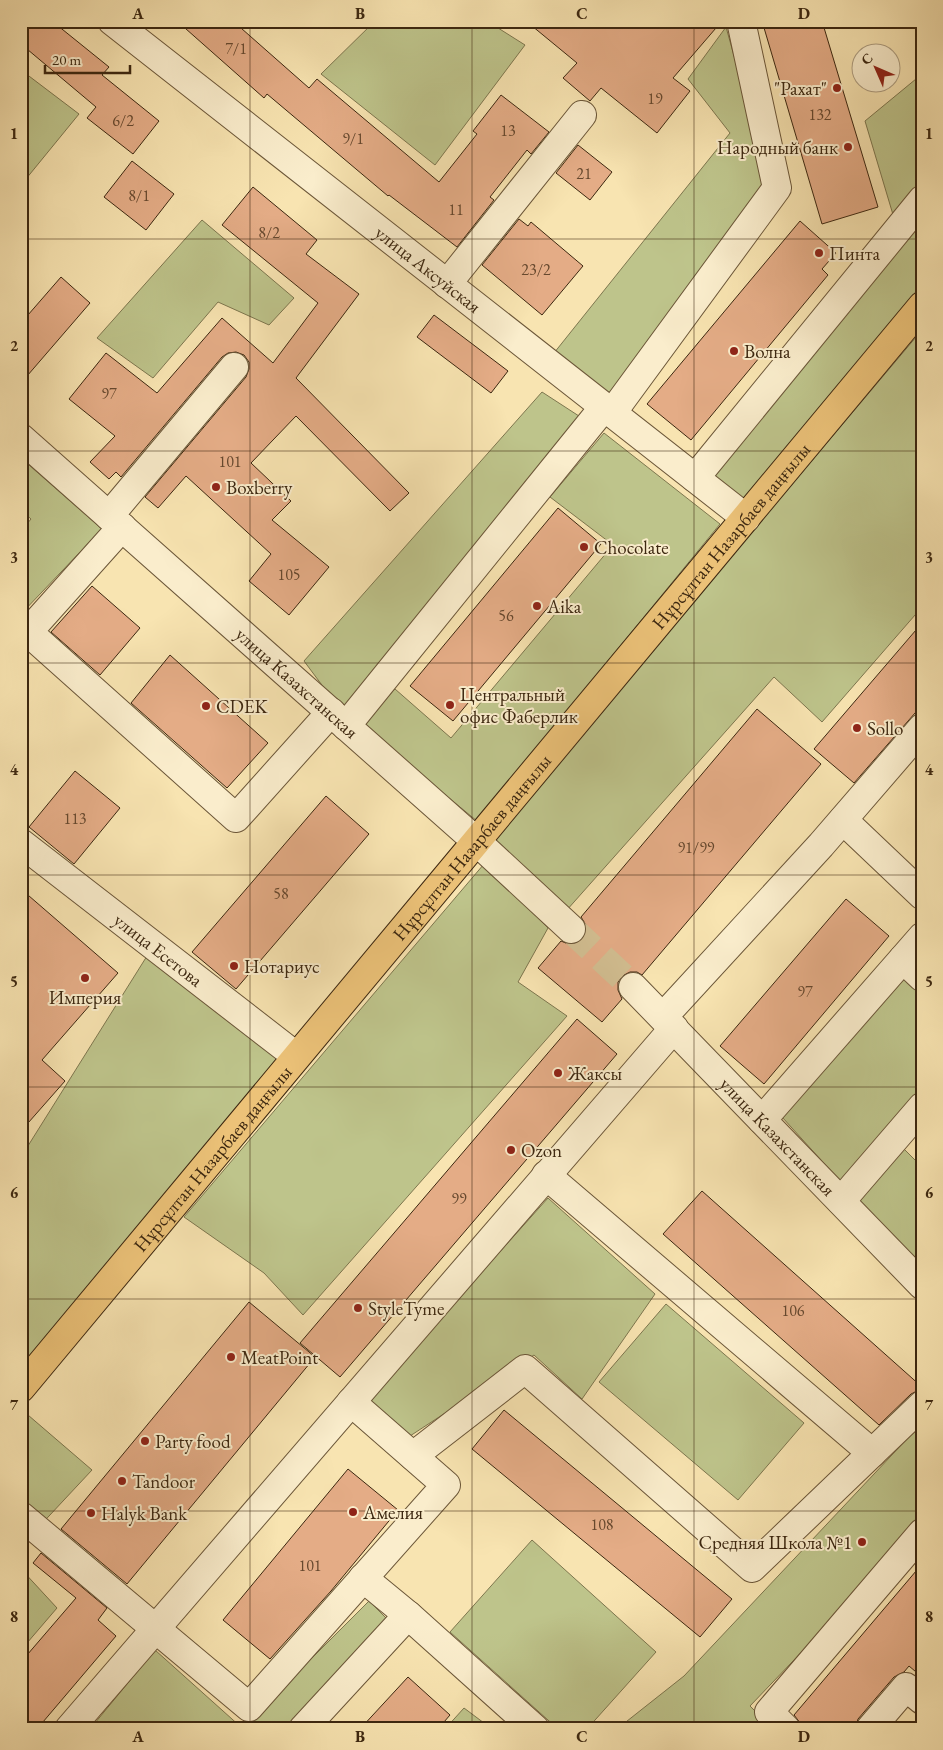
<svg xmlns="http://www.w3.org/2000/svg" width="943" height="1750" font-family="'EB Garamond',serif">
	<rect width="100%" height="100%" fill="#f8e4b1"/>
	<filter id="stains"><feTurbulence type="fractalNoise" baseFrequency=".004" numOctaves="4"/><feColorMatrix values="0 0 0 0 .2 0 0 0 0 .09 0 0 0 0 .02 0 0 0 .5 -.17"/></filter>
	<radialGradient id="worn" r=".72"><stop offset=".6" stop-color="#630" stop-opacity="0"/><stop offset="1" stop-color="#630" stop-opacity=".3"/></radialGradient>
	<g fill="#bec48b" stroke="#7d764e">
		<path d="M375,21H487L525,45L435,165L321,74Z"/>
		<path d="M726,27L771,188L610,398L554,353L730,133L688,79Z"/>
		<path d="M21,70L79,114L21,185Z"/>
		<path d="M922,74V186L894,218L865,121Z"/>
		<path d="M922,214V293L748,506L708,474Z"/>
		<path d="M202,220L294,298L269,325L218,302L153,378L97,338Z"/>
		<path d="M922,330V607L822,722L774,677L566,911L493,839Z"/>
		<path d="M542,392L582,418L342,712L304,661Z"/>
		<path d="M604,433L720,524L477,821L360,725L395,689L451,738L613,545L550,497Z"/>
		<path d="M21,458L102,529L21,614V531L31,519L21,510Z"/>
		<path d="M484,864L548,928L518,982L567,1016L303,1315L264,1273L184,1217Z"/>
		<path d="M147,956L281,1059L21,1372V1157Z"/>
		<path d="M905,978L922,993V1099L841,1182L782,1117Z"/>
		<path d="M902,1147L922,1167V1266L858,1200Z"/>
		<path d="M548,1198L655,1294L582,1399L534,1355L410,1436L368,1399Z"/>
		<path d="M666,1304L804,1423L738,1500L599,1382Z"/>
		<path d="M21,1409L92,1470L21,1546Z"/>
		<path d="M922,1423V1526L750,1706L773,1729H617L684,1676Z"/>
		<path d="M532,1540L656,1652L587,1729H558L450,1632Z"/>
		<path d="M21,1569L57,1608L21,1650Z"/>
		<path d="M369,1601L388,1620L286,1729H90L155,1650L242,1728Z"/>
		<path d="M464,1708L492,1729H445Z"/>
	</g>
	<g fill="#e4ac86" stroke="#3c2710">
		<path d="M21,21H52L109,67L102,75L159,121L133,154L87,118L96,107L21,44Z"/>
		<path d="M177,21H233L309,88L317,79L439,182L477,134L473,131L501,95L549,132L531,154L527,150L490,197L494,200L457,247L389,195L388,196L267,94L264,98Z"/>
		<path d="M526,21H722L673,78L690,91L657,133L601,88L590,101L563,78L577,63Z"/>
		<path d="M762,21H822L878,207L822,224Z"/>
		<path d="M578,145L612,172L590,200L556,173Z"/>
		<path d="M132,161L174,194L146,230L104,197Z"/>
		<path d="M253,187L317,240L306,254L359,294L296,378L409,493L390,511L296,416L251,463L291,501L272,520L329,567L289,615L249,581L271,554L186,476L158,508L145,497L246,377L249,369V362L244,355L236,352L228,353L222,357L121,477L116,472L109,479L90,462L115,436L69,399L106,353L157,393L222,318L273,363L318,303L222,225Z"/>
		<path d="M519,219L528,226L531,222L583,266L542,315L482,265Z"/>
		<path d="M800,221L836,253L822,269L828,275L691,440L647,404Z"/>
		<path d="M61,277L90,303L21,383V323Z"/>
		<path d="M434,315L508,371L491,393L417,337Z"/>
		<path d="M558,508L601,544L453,721L410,686Z"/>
		<path d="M92,586L140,628L100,675L51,632Z"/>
		<path d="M922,623V705L854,783L814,749Z"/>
		<path d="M170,655L268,743L227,788L131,703Z"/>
		<path d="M757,709L821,764L642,975L637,972H630L622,976L618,982V990L622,999L602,1022L538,968L561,941L568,944H575L583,939L586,932V925L581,917Z"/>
		<path d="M75,771L120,808L74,864L29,827Z"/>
		<path d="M326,796L369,834L236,989L192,952Z"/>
		<path d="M21,889L118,973L42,1060L65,1081L21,1131Z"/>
		<path d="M846,899L889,936L764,1084L720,1046Z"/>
		<path d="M577,1019L617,1054L340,1377L300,1343Z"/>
		<path d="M702,1191L922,1387L919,1390L911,1394L879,1425L663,1234Z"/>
		<path d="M249,1302L315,1357L127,1584L61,1529Z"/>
		<path d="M504,1410L732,1599L700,1637L472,1449Z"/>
		<path d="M348,1469L398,1510L331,1591L270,1659L223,1620Z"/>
		<path d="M41,1553L107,1608L98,1620L116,1636L37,1729H21V1662L76,1598L33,1563Z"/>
		<path d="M922,1564V1677L909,1666L904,1672L894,1677L858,1719L855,1729H801V1724L794,1715Z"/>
		<path d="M408,1677L450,1715L438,1729H360Z"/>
	</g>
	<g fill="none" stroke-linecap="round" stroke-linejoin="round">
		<path stroke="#d2be91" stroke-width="28" stroke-dasharray="28 14" stroke-linecap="butt" d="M571,929L633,987"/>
		<defs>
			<g id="minor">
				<path id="s1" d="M112,21L746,518"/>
				<path d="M447,284L582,115"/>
				<path d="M612,413L777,188L741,21"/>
				<path id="s2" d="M21,438L476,841L571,929"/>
				<path d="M695,478L922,200"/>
				<path d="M109,516L234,367"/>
				<path d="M122,527L28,632L236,818L331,712"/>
				<path d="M346,726L604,407"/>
				<path d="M843,820L922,895"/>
				<path id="s3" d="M21,843L296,1056"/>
				<path d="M903,959L922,977"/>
				<path id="s4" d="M633,987L922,1285"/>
				<path d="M663,1017L821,845L922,728"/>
				<path d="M762,1120L922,937"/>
				<path d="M546,1175L872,1453"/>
				<path d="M841,1201L922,1107"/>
				<path d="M413,1456L525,1369L752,1568L922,1405"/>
				<path d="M21,1516L249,1707L446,1485L351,1402"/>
				<path d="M363,1578L408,1615"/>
				<path d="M69,1729L674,1028"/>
				<path d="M303,1729L408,1615L535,1729"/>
				<path d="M786,1729L769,1712L922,1533"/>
				<path d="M870,1729L906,1687L922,1700"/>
			</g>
			<g id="major">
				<path id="s5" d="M21,1388L922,306"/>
			</g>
		</defs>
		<use href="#minor" stroke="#6b5638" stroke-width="30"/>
		<use href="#major" stroke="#3c2710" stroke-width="30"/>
		<use href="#minor" stroke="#faedcc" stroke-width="28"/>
		<use href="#major" stroke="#ecc278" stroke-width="28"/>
	</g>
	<path fill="none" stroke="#3c2710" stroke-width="1" stroke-opacity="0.55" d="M250,21V1729M472,21V1729M694,21V1729M21,239H922M21,451H922M21,663H922M21,875H922M21,1087H922M21,1299H922M21,1511H922"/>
	<g fill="#8f2418" stroke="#faedcc" stroke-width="2">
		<circle cx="837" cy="88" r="5"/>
		<circle cx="848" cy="147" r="5"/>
		<circle cx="819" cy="253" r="5"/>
		<circle cx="734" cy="351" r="5"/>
		<circle cx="216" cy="487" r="5"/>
		<circle cx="584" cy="547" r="5"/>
		<circle cx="537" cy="606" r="5"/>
		<circle cx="450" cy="705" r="5"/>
		<circle cx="206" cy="706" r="5"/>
		<circle cx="857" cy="728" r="5"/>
		<circle cx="234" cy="966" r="5"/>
		<circle cx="85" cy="978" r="5"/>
		<circle cx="558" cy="1073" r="5"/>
		<circle cx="511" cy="1150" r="5"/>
		<circle cx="358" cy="1308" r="5"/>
		<circle cx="231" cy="1357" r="5"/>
		<circle cx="145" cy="1441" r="5"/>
		<circle cx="122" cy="1481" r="5"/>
		<circle cx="353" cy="1512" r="5"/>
		<circle cx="91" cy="1513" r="5"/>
		<circle cx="862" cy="1542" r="5"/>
	</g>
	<g text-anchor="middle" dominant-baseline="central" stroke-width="4" stroke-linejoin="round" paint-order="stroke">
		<g font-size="16" fill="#66482e">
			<text x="236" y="48">7/1</text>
			<text x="655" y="98">19</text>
			<text x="820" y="114">132</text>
			<text x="123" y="120">6/2</text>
			<text x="508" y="130">13</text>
			<text x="353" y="138">9/1</text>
			<text x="584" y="173">21</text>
			<text x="139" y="195">8/1</text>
			<text x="456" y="209">11</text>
			<text x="269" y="232">8/2</text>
			<text x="536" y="269">23/2</text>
			<text x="109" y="393">97</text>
			<text x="230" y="461">101</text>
			<text x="289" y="574">105</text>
			<text x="506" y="615">56</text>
			<text x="75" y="818">113</text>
			<text x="696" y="847">91/99</text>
			<text x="281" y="893">58</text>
			<text x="805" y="991">97</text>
			<text x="459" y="1198">99</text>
			<text x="793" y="1310">106</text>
			<text x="602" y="1524">108</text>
			<text x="310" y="1565">101</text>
		</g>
		<g font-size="19" fill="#3c2710" stroke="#faedcc" text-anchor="start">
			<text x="827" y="88" text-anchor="end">"Рахат"</text>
			<text x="838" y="147" text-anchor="end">Народный банк</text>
			<text x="829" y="253">Пинта</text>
			<text x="744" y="351">Волна</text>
			<text x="226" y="487">Boxberry</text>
			<text x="594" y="547">Chocolate</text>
			<text x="547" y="606">Aika</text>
			<text x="460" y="694">Центральный<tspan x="460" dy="22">офис Фаберлик</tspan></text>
			<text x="216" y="706">CDEK</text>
			<text x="867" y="728">Sollo</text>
			<text x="244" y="966">Нотариус</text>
			<text x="85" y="997" text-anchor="middle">Империя</text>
			<text x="568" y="1073">Жаксы</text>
			<text x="521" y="1150">Ozon</text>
			<text x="368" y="1308">StyleTyme</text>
			<text x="241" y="1357">MeatPoint</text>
			<text x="155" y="1441">Party food</text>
			<text x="132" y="1481">Tandoor</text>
			<text x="363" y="1512">Амелия</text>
			<text x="101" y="1513">Halyk Bank</text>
			<text x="852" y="1542" text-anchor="end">Средняя Школа №1</text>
		</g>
		<g font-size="19" fill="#3c2710" stroke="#faedcc">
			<text stroke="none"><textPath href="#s1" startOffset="402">улица Аксуйская</textPath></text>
			<text stroke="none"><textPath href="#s5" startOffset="1109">Нұрсұлтан Назарбаев даңғылы</textPath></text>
			<text stroke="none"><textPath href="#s2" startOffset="369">улица Казахстанская</textPath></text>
			<text stroke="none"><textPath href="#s5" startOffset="704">Нұрсұлтан Назарбаев даңғылы</textPath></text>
			<text stroke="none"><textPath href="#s3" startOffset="174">улица Есетова</textPath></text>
			<text stroke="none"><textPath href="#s4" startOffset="208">улица Казахстанская</textPath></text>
			<text stroke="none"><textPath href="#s5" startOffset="299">Нұрсұлтан Назарбаев даңғылы</textPath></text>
		</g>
	</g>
	<rect width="943" height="1750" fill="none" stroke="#f8e4b1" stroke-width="55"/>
	<g transform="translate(876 68) rotate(315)"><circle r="24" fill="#faedcc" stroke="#ae9e81"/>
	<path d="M0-4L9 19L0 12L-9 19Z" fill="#8f2418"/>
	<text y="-8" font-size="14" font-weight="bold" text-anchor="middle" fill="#3c2710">С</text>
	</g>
	<path d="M45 65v8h85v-8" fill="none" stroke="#3c2710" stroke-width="2.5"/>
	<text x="52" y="65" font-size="15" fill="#3c2710" stroke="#faedcc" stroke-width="4" paint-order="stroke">20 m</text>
	<rect x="28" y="28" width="888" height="1694" fill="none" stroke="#3c2710" stroke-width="2"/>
	<g font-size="16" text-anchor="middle" font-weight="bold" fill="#3c2710">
		<text x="138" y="19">A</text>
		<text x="360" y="19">B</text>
		<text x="582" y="19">C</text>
		<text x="804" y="19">D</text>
		<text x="14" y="139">1</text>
		<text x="929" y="139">1</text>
		<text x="14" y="351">2</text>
		<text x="929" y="351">2</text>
		<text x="14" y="563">3</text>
		<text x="929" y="563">3</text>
		<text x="14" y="775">4</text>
		<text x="929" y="775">4</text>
		<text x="14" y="987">5</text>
		<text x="929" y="987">5</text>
		<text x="14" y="1198">6</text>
		<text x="929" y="1198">6</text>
		<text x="14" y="1410">7</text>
		<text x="929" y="1410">7</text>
		<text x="14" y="1622">8</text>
		<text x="929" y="1622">8</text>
		<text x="138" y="1742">A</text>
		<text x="360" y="1742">B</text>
		<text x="582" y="1742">C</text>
		<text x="804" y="1742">D</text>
	</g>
	<rect width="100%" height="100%" filter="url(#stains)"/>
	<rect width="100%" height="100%" fill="url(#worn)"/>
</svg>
